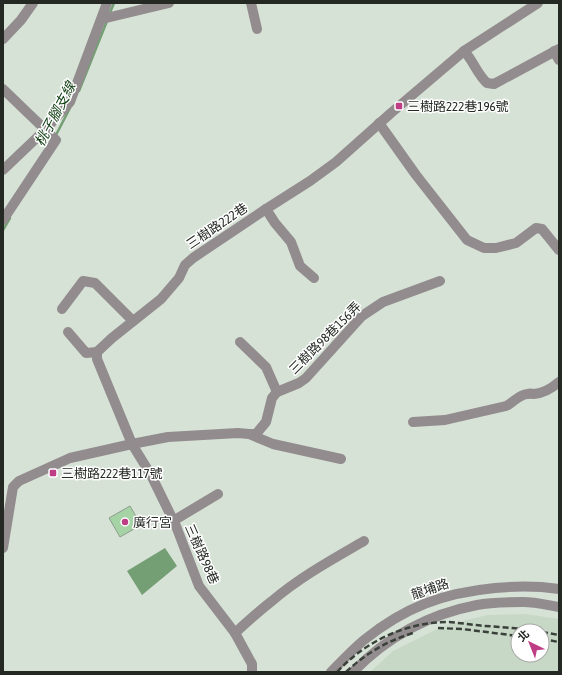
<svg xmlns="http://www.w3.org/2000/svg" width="562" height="675" font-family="'Asap Condensed','Noto Sans TC',sans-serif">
	<rect width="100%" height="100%" fill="#d6e2d5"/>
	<path fill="#c7d8c6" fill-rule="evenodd" d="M526,614L559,619V672H370L393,651L443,626L487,615ZM518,631H542V655H518Z"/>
	<path fill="#749e73" d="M165,548L177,566L142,595L127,571Z"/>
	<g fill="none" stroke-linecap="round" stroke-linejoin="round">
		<g stroke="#749e73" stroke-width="2.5">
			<path d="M109,15L114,3"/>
			<path d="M79,91L107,21"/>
			<path d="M56,135L70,108"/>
			<path d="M3,230L10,218"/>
		</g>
	</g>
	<path fill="#a6d3a5" stroke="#8f9b8e" d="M130,506L141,525L120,537L109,518Z"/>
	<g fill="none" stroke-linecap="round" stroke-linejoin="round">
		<g stroke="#938c8f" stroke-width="10">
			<path d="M251,3L257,29"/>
			<path d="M102,19L169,3"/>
			<path d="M3,39L21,20L33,3"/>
			<path d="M464,51C473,60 477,74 487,83L494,84L559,49"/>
			<path d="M554,51L559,60"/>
			<path d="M3,89L56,140L3,220"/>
			<path d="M379,123L416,175L467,240L484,248H496L516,243L536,228L542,229L559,250"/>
			<path d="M3,170L46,129L70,102L107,3"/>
			<path d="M266,209L275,223L291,242L300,266L314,278"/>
			<path d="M62,309L83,281L95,283L133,321"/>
			<path d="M68,332L86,353L97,352"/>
			<path d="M240,342L266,367L277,392"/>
			<path d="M413,422L445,420L506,406C513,403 519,394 528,394C530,393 532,394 534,394C544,393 551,389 559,382"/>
			<path d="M249,434L273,444L341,459"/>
			<path d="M173,521L218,494"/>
			<path d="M3,548L13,487L19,481L70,458L132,444L168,437L238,433L249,434H256L266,422L272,398L277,392L299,383L306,378L362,316L383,302L440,281"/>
			<path d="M235,633C247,622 259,611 272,601C300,577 333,559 364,541"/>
			<path d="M252,672V664L235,633L199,586L176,526L151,475L132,444L97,359V352L112,338L161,299L179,278L185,265L193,258L266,209L310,181L336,162L391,113L464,51L538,3"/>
			<path d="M331,672C342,661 352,650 364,640C405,607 443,593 495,588C516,586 538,586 559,589"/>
			<path d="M353,672C387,637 430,614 477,605C491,602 508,602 523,602C535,602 547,605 559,607"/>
		</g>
		<g stroke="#3a403a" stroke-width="2.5" stroke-dasharray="6 3" stroke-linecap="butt">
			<path d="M438,628L462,629L518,636"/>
			<path d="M542,632L559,635"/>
			<path d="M542,639L559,642"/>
			<path d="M337,672C366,641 406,622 449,622C461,623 473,625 485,626C501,627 518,628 534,631"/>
			<path d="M346,672C365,654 387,641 413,633"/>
		</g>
	</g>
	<g fill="#bf3d85" stroke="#fff" stroke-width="1.5">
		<rect x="395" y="102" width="8" height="8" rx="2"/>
		<rect x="49" y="469" width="8" height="8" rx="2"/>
		<circle cx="125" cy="522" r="4"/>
	</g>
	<g text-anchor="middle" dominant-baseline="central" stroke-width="3" stroke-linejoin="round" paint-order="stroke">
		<g font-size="13" fill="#242924" stroke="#fff" text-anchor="start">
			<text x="407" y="106">三樹路222巷196號</text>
			<text x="61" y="473">三樹路222巷117號</text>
			<text x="133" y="522">廣行宮</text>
		</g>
		<g font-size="13" fill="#242924" stroke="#fff">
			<text transform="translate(217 226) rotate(-34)">三樹路222巷</text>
			<text transform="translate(325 338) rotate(-45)">三樹路98巷156弄</text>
			<text transform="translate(202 554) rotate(66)">三樹路98巷</text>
			<text transform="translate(430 589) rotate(-19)">龍埔路</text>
		</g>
		<g font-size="14" font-style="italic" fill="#113f13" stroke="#fff">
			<text transform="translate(55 114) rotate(-62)">桃子腳支線</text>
		</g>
	</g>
	<rect width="562" height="675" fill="none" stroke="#242924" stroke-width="8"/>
	<g transform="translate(530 643) rotate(317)"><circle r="19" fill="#ffffff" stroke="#a7a9a7"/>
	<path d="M0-3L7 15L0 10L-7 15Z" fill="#bf3d85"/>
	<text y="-6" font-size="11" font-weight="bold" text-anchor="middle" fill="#242924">北</text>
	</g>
</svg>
